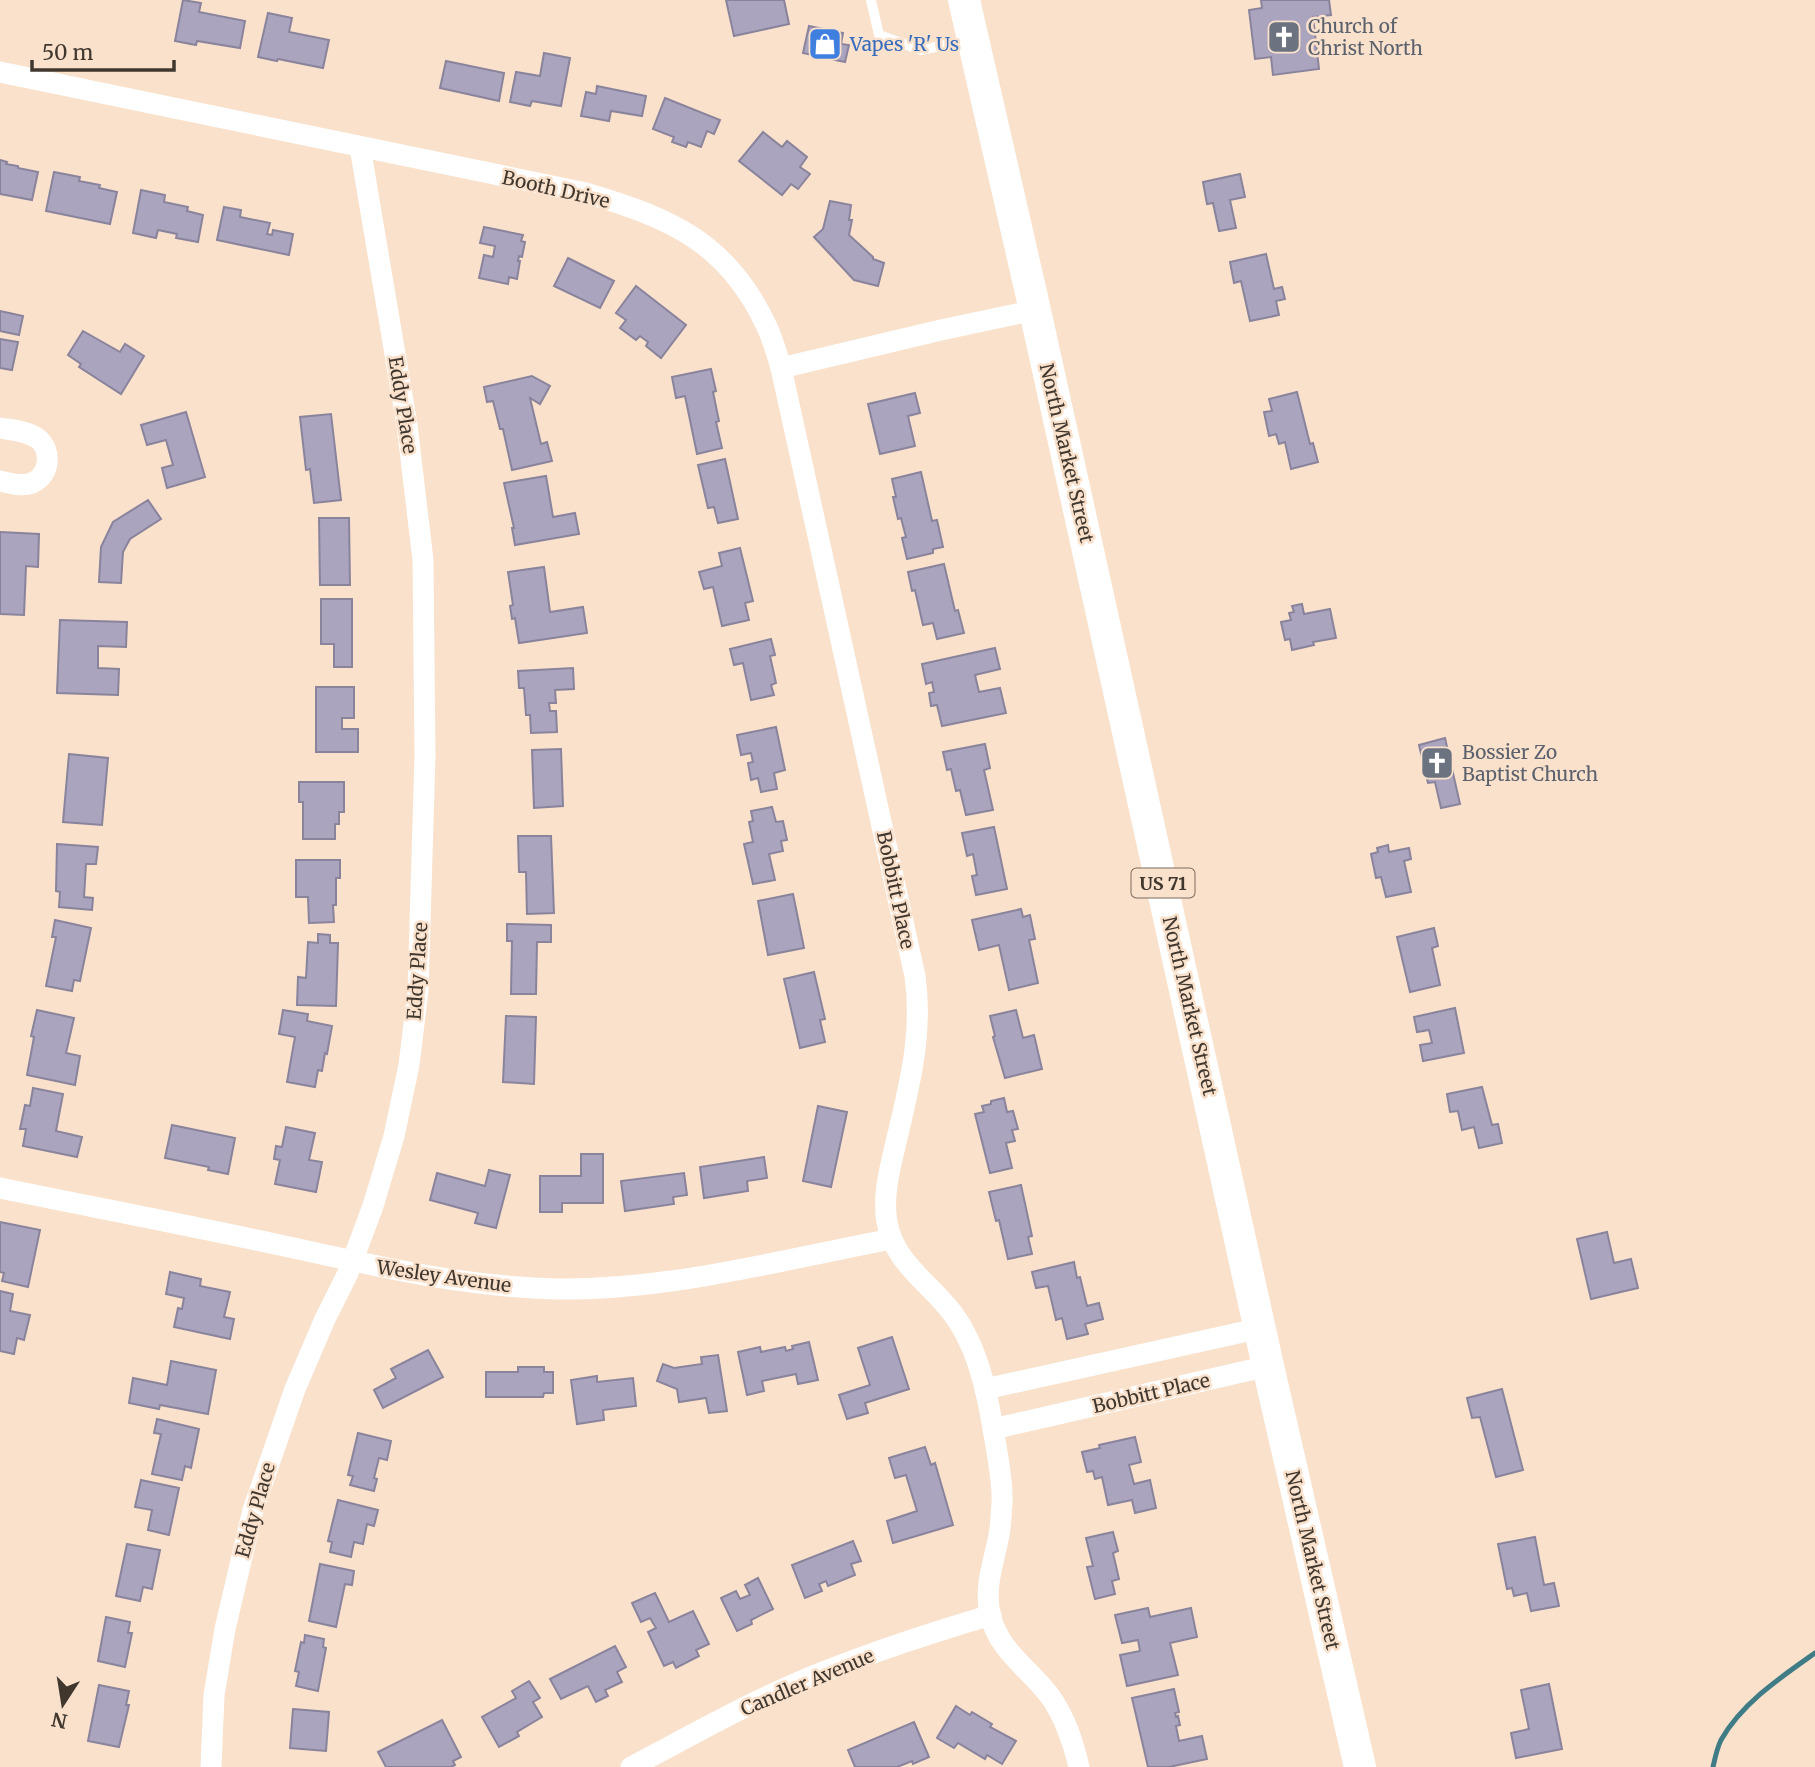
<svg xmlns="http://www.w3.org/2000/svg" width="1815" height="1767" font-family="Merriweather,serif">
	<rect width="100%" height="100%" fill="#f9e1cc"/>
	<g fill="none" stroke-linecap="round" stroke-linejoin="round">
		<path stroke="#3f7c86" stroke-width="5" d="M1713,1767C1715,1758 1717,1748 1721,1740C1742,1703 1781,1677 1815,1653"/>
	</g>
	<g fill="#aba4bf" stroke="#8a839c" stroke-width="2">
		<path d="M183,0L201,3L199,12L245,21L240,48L197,41L196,45L175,41Z"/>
		<path d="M726,0H784L789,24L734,36Z"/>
		<path d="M1261,0H1329L1331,15L1313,17L1319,69L1273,75L1271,57L1255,59L1249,10L1262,8Z"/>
		<path d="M268,13L292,18L289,32L329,40L323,68L278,59L277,61L258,57Z"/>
		<path d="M809,26L843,33L841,44L849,45L845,62L803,53Z"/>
		<path d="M544,53L570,58L561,106L532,101L530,106L510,102L516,72L540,76Z"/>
		<path d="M446,61L504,73L499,101L440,88Z"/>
		<path d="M597,86L646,96L642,116L611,111L609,121L581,116L586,92L596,94Z"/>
		<path d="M665,98L720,120L714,134L707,131L701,147L688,142L686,147L672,142L674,137L653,129Z"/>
		<path d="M763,132L782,147L787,141L807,157L800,167L810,174L798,189L791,184L782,195L739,161Z"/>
		<path d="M0,160L7,162L6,164L18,166V168L38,172L32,200L0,194Z"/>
		<path d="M54,172L80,177L79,181L100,185L99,188L117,192L110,224L46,211Z"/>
		<path d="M1240,174L1245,197L1230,200L1236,228L1219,231L1213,203L1207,204L1203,182Z"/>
		<path d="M141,190L165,195L164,202L188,207L187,211L203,215L198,242L176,238L177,234L158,230L156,238L133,233Z"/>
		<path d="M830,201L851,205L849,220H852L849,235L873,257V259L884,263L878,286L854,280L814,237L823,229Z"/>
		<path d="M224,207L241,210L240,217L270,223L267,234L272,235L273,230L293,234L289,255L217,240Z"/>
		<path d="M484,227L523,235L521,241L525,242L522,257L519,256L518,261H520L517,279L509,277L508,284L479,278L484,255L493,257L495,246L480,243Z"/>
		<path d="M1266,254L1274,289L1282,287L1285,299L1276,301L1279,315L1250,321L1241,281L1234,283L1230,262Z"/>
		<path d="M568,258L614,281L600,308L554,286Z"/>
		<path d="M636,286L686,325L661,358L646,346L648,342L640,336L636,340L620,328L626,320L616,313Z"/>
		<path d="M0,311L23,316L19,335L0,331Z"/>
		<path d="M83,331L120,352L125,344L144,356L121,394L79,367L81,364L68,355Z"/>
		<path d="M0,339L18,342L12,370L0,368Z"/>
		<path d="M711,369L716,391L713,392L719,421L716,422L722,448L697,454L685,396L676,398L672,377Z"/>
		<path d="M532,376L550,386L540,404L530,398L541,444L547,442L552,461L512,470L503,429H500L493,401L487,402L484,387Z"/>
		<path d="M1297,392L1310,444L1313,443L1318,462L1291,469L1285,442L1279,444L1276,434L1269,436L1264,412L1272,411L1269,399Z"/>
		<path d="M915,393L920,413L908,416L915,446L880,454L868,404Z"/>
		<path d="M186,412L205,477L167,488L162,468L173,465L166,440L147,445L141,425Z"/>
		<path d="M331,414L341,500L314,503L310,469L306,470L300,417Z"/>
		<path d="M725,459L738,519L718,523L714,507L708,508L698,465Z"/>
		<path d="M921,472L932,521L937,520L943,547L933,549V553L907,559L902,538L906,537L901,518L898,519L893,497H896L892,479Z"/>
		<path d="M546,476L553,517L575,513L579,534L515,545L512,528H514L504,483Z"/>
		<path d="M148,500L161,519L130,539L123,552L121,583L99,582L101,547L113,522Z"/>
		<path d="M319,518H349L350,585H320Z"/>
		<path d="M0,532L39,534L38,567L26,566L24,615L0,614Z"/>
		<path d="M740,548L753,601L745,603L749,620L722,626L713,587L704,589L699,572L722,566L719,553Z"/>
		<path d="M944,564L955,611L958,610L964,633L937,639L933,623L923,625L915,590L912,591L908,572Z"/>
		<path d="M544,567L550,612L583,607L587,633L519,643L515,618L512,619L510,606L513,605L508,572Z"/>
		<path d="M321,599H352V667H334V644H321Z"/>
		<path d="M1302,604L1304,614L1330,609L1336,638L1313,642L1314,645L1292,650L1290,639L1285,640L1281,622L1291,620L1289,613L1294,612L1292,606Z"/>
		<path d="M60,620L127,622L126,647L98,646V668L119,669L118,695L57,693Z"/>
		<path d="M771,639L775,655L770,656L776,683L771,685L774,695L751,700L743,663L734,665L730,649Z"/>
		<path d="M995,648L1000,669L975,675L979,692L1000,688L1006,713L942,726L937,705L931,706L929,693L934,692L932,682L926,684L922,664Z"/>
		<path d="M573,668L574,689L555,690L556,703H549L550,711H556L557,732L531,733L530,715H526L524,688H519L518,671Z"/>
		<path d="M316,687H354V718H342V729H358V752H316Z"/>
		<path d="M776,727L785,770L774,773L777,789L761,792L758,778L751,780L748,763L753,762L751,753L741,755L737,735Z"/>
		<path d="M1445,738L1460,804L1441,808L1435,782L1428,783L1419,745Z"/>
		<path d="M985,744L990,768L984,770L993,810L966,815L960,790L956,791L951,769L947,770L943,752Z"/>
		<path d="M561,749L563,806L534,808L532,750Z"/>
		<path d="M69,754L108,758L102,825L63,822Z"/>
		<path d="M299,782H344V812H339V824H335V839H303V802H299Z"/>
		<path d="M772,807L776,822L783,821L787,840L781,841L783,851L769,854L775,880L753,884L744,844L753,842L749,822L753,821L751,811Z"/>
		<path d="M994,827L1007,889L976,895L972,876L977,875L973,854L967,856L962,833Z"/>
		<path d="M518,836H551L554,913L527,914L526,872H519Z"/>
		<path d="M57,844L98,847L96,864H86L84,897L93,898L92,910L59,907L60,892L56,891Z"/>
		<path d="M1388,845L1389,852L1409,848L1411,859L1404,861L1411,892L1386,897L1381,877L1376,878L1371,854L1378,852L1377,848Z"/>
		<path d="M296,860H340V878H336V905H333L334,922L309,923L308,897H296Z"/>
		<path d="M793,894L804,948L768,955L758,901Z"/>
		<path d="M1021,909L1023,917L1030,915L1035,939L1029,940L1038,983L1009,990L999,945L979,950L972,920Z"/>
		<path d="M55,920L91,928L80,981L74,980L72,991L46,986L56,937H52Z"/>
		<path d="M507,924L551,925V942H537L536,994H511L512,941H507Z"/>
		<path d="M1434,928L1438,946L1432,948L1440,985L1410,992L1397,937Z"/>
		<path d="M318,934L330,935V943H338L336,1006L297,1005L298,977L306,978L308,942L318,943Z"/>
		<path d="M814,972L825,1019L820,1020L825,1042L800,1048L784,979Z"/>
		<path d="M1455,1008L1464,1053L1423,1061L1420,1045L1432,1043L1429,1030L1417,1032L1414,1017Z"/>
		<path d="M37,1010L74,1018L66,1053L80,1056L75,1085L27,1075L34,1037L31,1036Z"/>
		<path d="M283,1010L308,1014L307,1021L332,1026L327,1054L325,1053L322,1071L318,1070L315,1087L287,1082L295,1037L279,1034Z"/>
		<path d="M1016,1010L1023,1038L1034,1035L1042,1069L1005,1078L993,1037L995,1036L990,1016Z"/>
		<path d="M506,1016L536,1017L534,1084L503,1082Z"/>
		<path d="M1482,1087L1492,1125L1498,1124L1502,1143L1479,1148L1474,1127L1462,1130L1458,1111L1450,1112L1447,1094Z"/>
		<path d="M33,1088L63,1094L56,1131L82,1137L77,1157L23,1146L26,1129H20L25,1105L30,1106Z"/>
		<path d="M1004,1098L1007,1112L1013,1111L1018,1129L1012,1130L1015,1141L1006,1143L1012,1168L990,1173L975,1114L984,1112L982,1106L991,1104V1101Z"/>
		<path d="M818,1106L847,1112L831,1187L803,1181Z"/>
		<path d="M172,1125L235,1138L228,1174L208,1170L209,1167L165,1158Z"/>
		<path d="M286,1127L315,1133L309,1160L322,1162L316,1192L275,1184L280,1160L274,1159L276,1146L282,1147Z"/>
		<path d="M581,1154H603V1203H562V1212H540V1176H581Z"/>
		<path d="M764,1157L767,1178L747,1181L748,1191L704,1198L700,1167Z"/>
		<path d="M489,1170L510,1175L496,1228L475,1223L478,1213L430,1200L437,1173L485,1186Z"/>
		<path d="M684,1173L687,1195L673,1197L674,1204L625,1211L621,1181Z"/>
		<path d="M1021,1185L1032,1236L1028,1237L1032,1254L1008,1259L999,1220L996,1221L989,1192Z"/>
		<path d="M0,1222L40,1230L28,1287L2,1281L4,1273L0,1272Z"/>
		<path d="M1607,1232L1614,1263L1631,1259L1638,1288L1591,1299L1577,1239Z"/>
		<path d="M1074,1262L1077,1278L1080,1277L1087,1306L1099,1303L1103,1319L1085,1324L1088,1334L1067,1339L1062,1318L1056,1320L1048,1286L1036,1288L1032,1272Z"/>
		<path d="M170,1272L201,1279L200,1286L230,1292L224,1317L234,1319L230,1339L174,1327L178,1308L182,1309L184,1298L166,1294Z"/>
		<path d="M0,1291L13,1294L10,1311L30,1315L24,1340L17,1338L14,1354L0,1351Z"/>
		<path d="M892,1337L909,1389L865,1403L868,1413L847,1419L839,1395L870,1385L858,1348Z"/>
		<path d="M809,1342L818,1380L798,1384L796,1374L762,1381L764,1391L747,1395L738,1352L760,1347L761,1352L785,1347L786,1351L793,1349L792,1346Z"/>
		<path d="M428,1350L443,1377L383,1408L374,1390L396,1378L391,1369Z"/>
		<path d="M718,1355L727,1411L709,1413L706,1398L679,1402L677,1389L657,1381L663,1364L674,1368L702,1364L701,1357Z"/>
		<path d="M171,1361L216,1370L208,1414L160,1405L159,1409L129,1403L133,1378L167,1385Z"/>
		<path d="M518,1367H544V1372H553V1393H544L543,1397H486V1372H518Z"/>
		<path d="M597,1376V1382L633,1378L636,1406L603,1410L604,1420L577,1424L571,1380Z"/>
		<path d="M1502,1389L1523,1470L1496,1477L1480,1417L1472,1418L1467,1398Z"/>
		<path d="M157,1419L199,1429L191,1468L185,1466L182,1480L152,1474L161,1434L154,1433Z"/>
		<path d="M358,1433L391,1441L387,1460L379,1458L374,1478L377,1479L374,1491L350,1485L353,1476L348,1475Z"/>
		<path d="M1135,1437L1141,1462L1129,1465L1134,1484L1150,1480L1156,1508L1135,1513L1132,1500L1108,1505L1102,1477L1095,1479L1093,1471L1087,1472L1082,1452L1100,1448L1099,1445Z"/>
		<path d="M925,1447L931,1465L935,1463L953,1525L893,1543L887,1521L917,1511L906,1475L895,1478L889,1458Z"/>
		<path d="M141,1480L179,1488L169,1535L148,1530L152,1510L135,1507Z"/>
		<path d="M338,1500L378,1510L374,1526L367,1524L363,1544L354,1542L351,1557L330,1552L332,1542L328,1541Z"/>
		<path d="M1113,1532L1118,1551L1113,1553L1119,1579L1112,1581L1115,1594L1095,1599L1087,1567L1093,1566L1086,1538Z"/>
		<path d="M1535,1537L1544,1585L1554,1583L1559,1606L1531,1611L1527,1593L1514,1596L1512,1588L1507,1589L1498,1544Z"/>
		<path d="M853,1541L861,1561L851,1564L855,1575L828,1586L826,1581L819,1584L822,1591L805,1598L792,1565Z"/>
		<path d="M127,1544L160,1550L152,1589L143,1587L140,1601L116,1596Z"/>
		<path d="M320,1564L354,1571L352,1585L345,1584L336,1627L309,1621Z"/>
		<path d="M758,1578L773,1609L751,1620L752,1624L737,1631L721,1598L736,1591L740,1599L750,1595L745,1585Z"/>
		<path d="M655,1593L669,1622L693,1611L709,1644L696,1650L699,1656L676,1668L673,1662L664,1666L648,1632L656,1628L650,1618L641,1622L632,1603Z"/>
		<path d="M1148,1608L1150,1617L1191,1608L1197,1637L1170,1643L1178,1675L1127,1686L1120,1655L1140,1651L1138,1640L1122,1643L1115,1615Z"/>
		<path d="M106,1617L130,1622L128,1633H132L125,1667L98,1661Z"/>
		<path d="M305,1635L324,1639L323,1647L326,1648L318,1691L296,1686L299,1672L295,1671L301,1642L304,1643Z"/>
		<path d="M615,1646L626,1667L617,1672L622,1682L605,1690L608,1696L596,1702L588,1686L561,1699L550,1679Z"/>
		<path d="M529,1681L540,1698L533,1702L542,1717L517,1732L519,1736L499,1747L482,1717L516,1698L512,1691Z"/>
		<path d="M1549,1684L1562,1749L1516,1758L1511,1733L1529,1729L1521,1690Z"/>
		<path d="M99,1685L129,1691L126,1705H129L119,1747L88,1741Z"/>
		<path d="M1174,1689L1179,1712L1175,1713L1176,1717L1178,1716L1180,1725L1176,1726L1179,1741L1202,1736L1207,1759L1169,1767H1148L1132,1698Z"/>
		<path d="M956,1706L970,1715L972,1712L992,1724L990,1727L1016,1741L1002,1764L987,1755L985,1759L958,1743L954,1748L937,1738Z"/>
		<path d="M293,1709L329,1712L326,1751L290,1748Z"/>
		<path d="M442,1720L461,1757L453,1761L455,1765L451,1767H386L378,1752Z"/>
		<path d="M914,1722L929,1757L913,1764L912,1761L897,1767H855L848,1750Z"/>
	</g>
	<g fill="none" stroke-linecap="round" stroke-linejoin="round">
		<path stroke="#fff" stroke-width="10" d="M871,0L879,35L921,50L970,40"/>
		<g stroke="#fff" stroke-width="21">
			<path d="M0,72L586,193C670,218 728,242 767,327C773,340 777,354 781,368L915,976C923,1033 910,1083 897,1138C891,1165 882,1194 887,1222C893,1258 922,1278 944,1303C958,1318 969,1339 976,1358C986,1386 991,1416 996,1446C999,1465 1003,1484 1002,1504C1001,1514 1001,1525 999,1535C994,1562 984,1586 990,1614C999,1653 1030,1668 1052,1699C1066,1720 1073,1742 1079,1767"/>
			<path d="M781,368L941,330L1035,310"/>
			<path d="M0,428C12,430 27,431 37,438C52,449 51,475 32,483C22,487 10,483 0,481"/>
			<path d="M0,1188C93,1207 187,1225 280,1245C372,1265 462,1287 557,1289C671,1290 781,1260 892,1239"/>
			<path d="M985,1389L1261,1328"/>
			<path d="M993,1429L1268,1366"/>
			<path d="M211,1767L214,1695L225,1629L253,1510L295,1389L325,1319L348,1273L373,1206L394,1136L409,1065L418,991L425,755L423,560L407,425L360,147"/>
			<path d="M631,1767C694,1734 757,1698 823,1672C878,1650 934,1632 991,1615"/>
		</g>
		<path stroke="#fff" stroke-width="32" d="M964,0L1032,297L1268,1366L1360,1767"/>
	</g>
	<defs>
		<symbol id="church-square" viewBox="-11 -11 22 22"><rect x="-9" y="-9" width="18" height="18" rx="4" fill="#6b7280" stroke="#f9e1cc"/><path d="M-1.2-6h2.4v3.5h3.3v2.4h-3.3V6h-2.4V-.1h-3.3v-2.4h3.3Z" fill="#fff"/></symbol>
		<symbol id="shop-square" viewBox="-11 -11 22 22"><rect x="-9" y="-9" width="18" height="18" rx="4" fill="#3f7fe0" stroke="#f9e1cc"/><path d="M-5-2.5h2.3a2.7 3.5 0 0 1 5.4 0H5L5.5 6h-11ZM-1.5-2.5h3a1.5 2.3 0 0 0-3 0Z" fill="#fff"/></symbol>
	</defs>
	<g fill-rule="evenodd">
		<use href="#church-square" x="1265" y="18" width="38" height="38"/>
		<use href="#shop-square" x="806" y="25" width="38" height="38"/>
		<use href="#church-square" x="1418" y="744" width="38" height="38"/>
	</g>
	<g text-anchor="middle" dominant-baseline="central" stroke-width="5" stroke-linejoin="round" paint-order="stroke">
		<rect fill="#f9e1cc" stroke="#786a5e" stroke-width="2" x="1131.5" y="868.5" width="63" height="29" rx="5"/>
		<g font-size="18" font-weight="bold" fill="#40372f">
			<text x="1163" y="883">US 71</text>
		</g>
		<g font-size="19" fill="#5b616d" stroke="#f9e1cc" text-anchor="start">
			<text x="1308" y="26">Church of<tspan x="1308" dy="22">Christ North</tspan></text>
			<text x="1462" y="752">Bossier Zo<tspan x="1462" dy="22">Baptist Church</tspan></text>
		</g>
		<g font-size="19" fill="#366cbe" stroke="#f9e1cc" text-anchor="start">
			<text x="850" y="44">Vapes 'R' Us</text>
		</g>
		<g font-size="19" fill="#40372f" stroke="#f9e1cc">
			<text transform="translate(556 189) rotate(13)">Booth Drive</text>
			<text transform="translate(403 405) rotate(81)">Eddy Place</text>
			<text transform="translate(1067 453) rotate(77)">North Market Street</text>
			<text transform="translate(896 890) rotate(78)">Bobbitt Place</text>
			<text transform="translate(417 971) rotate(-86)">Eddy Place</text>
			<text transform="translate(1190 1006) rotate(77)">North Market Street</text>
			<text transform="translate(444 1276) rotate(8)">Wesley Avenue</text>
			<text transform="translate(1151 1393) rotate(-13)">Bobbitt Place</text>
			<text transform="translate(255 1510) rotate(-74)">Eddy Place</text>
			<text transform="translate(1313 1560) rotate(77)">North Market Street</text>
			<text transform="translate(807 1682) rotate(-23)">Candler Avenue</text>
		</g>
	</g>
	<g transform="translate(63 1704) rotate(192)" stroke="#f9e1cc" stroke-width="5" paint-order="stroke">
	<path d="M0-5L12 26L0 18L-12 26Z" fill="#40372f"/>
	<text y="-10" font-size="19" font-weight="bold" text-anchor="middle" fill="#40372f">N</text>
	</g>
	<path d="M32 60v10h142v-10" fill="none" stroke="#40372f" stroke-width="3.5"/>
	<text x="42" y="60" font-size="21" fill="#40372f" stroke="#f9e1cc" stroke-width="5" paint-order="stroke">50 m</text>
</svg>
